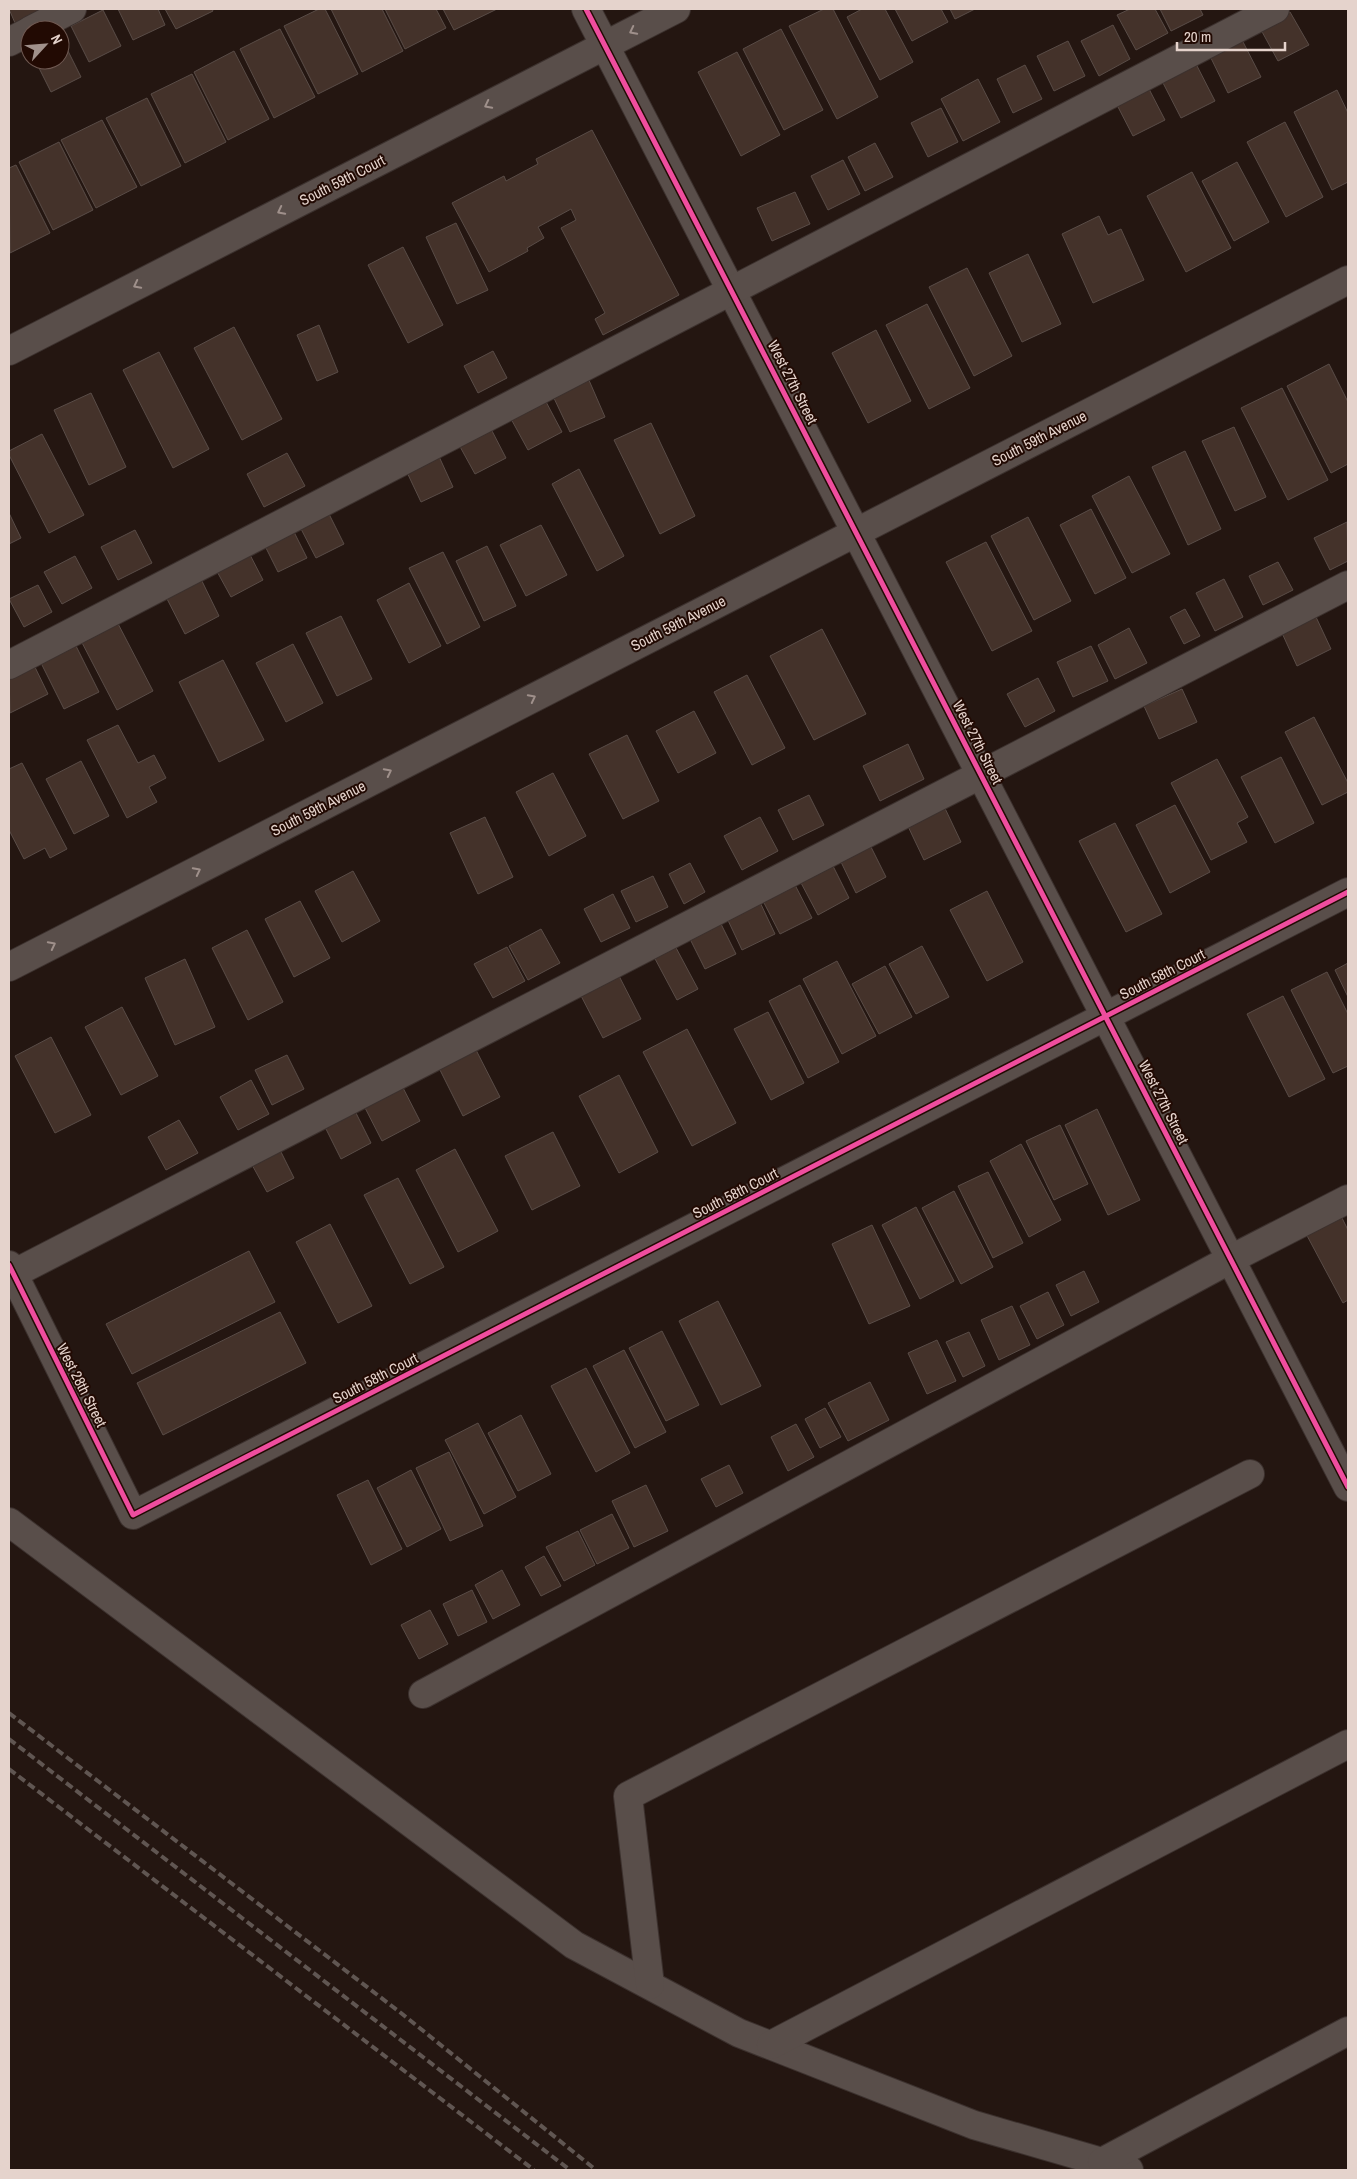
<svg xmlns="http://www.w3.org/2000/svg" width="1357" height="2179" font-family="'Archivo Narrow',sans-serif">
	<rect width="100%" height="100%" fill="#241611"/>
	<g fill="#44322a" stroke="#594c47">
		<path d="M9,9H41L15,23Z"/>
		<path d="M118,9H158L165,25L133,40Z"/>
		<path d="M165,9H212L213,11L176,29Z"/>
		<path d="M319,9H325L358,74L318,94L284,26Z"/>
		<path d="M331,9H382L403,51L362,72Z"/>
		<path d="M385,9H436L446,28L405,49Z"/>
		<path d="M443,9H497L454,30Z"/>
		<path d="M824,9H833L878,97L837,119L789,26Z"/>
		<path d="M862,9H885L913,62L880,80L847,17Z"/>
		<path d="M895,9H941L948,22L912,41Z"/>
		<path d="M950,9H975L955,19Z"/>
		<path d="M1130,9H1155L1168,33L1136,50L1117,15Z"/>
		<path d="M1160,9H1200L1203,15L1171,31Z"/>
		<path d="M103,10L121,46L89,62L71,26Z"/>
		<path d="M1290,12L1309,45L1278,61L1260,28Z"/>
		<path d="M1113,25L1130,59L1099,76L1081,41Z"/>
		<path d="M280,29L315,97L274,118L240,49Z"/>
		<path d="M781,29L823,110L784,130L743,49Z"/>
		<path d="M60,35L81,77L51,92L35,60H60Z"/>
		<path d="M1241,38L1261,77L1228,93L1209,54Z"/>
		<path d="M1068,41L1085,76L1054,91L1037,56Z"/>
		<path d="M234,51L269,119L228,140L194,72Z"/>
		<path d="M737,52L780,135L741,156L698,72Z"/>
		<path d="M1195,62L1215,101L1181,118L1161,79Z"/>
		<path d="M1025,65L1042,99L1013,113L997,79Z"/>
		<path d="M192,74L226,142L185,163L151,94Z"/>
		<path d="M978,79L1000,122L963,141L941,99Z"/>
		<path d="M1149,89L1165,120L1133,136L1117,105Z"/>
		<path d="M1337,90L1348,113V182L1332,190L1294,112Z"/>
		<path d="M147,98L181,166L141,186L106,118Z"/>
		<path d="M941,108L958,142L928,157L911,123Z"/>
		<path d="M102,120L137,187L96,208L61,140Z"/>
		<path d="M1285,122L1323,197L1286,217L1247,142Z"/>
		<path d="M592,130L679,295L603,335L595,319L605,313L561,228L576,220L571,209L538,227L544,238L527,248L528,251L489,272L452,203L504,176L506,181L538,164L536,159Z"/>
		<path d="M59,142L93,210L53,230L19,162Z"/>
		<path d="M875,143L893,177L865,191L848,157Z"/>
		<path d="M843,160L860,194L828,210L811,176Z"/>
		<path d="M1237,162L1269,222L1234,241L1202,181Z"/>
		<path d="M16,165L50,233L10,253L9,168Z"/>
		<path d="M1192,172L1231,248L1186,272L1147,196Z"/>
		<path d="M795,192L810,224L772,241L757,208Z"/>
		<path d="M1099,216L1108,235L1121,229L1144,280L1093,303L1062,234Z"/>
		<path d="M456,223L488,290L457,304L426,237Z"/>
		<path d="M403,247L443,325L408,343L368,265Z"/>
		<path d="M1028,254L1061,324L1022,342L989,273Z"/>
		<path d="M967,268L1012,356L974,376L929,287Z"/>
		<path d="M927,304L970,388L929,409L886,325Z"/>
		<path d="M319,325L338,372L317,381L297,335Z"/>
		<path d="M234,327L282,419L242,440L194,348Z"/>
		<path d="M876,330L911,401L868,423L832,353Z"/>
		<path d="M493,351L507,378L478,393L464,366Z"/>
		<path d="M159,352L209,449L173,468L123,370Z"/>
		<path d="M1329,364L1348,402V464L1331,473L1287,386Z"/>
		<path d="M588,378L605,417L570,432L552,394Z"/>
		<path d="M1282,388L1328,480L1288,500L1241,408Z"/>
		<path d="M91,393L126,467L89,485L54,410Z"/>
		<path d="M544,398L562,432L528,450L510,417Z"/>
		<path d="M651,423L695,516L660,534L614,440Z"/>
		<path d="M490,427L506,458L475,474L458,443Z"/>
		<path d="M1234,427L1266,497L1235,511L1202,441Z"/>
		<path d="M42,434L84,515L49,533L9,455V451Z"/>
		<path d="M436,450L453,487L421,502L404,466Z"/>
		<path d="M1185,451L1221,529L1188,545L1152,467Z"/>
		<path d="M287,453L305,486L264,507L247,474Z"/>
		<path d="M579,469L624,556L597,571L552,484Z"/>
		<path d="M1129,476L1170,554L1132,573L1092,496Z"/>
		<path d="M1091,509L1126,578L1095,594L1060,525Z"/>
		<path d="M327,510L344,544L316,558L299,525Z"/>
		<path d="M9,513L21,538L9,544Z"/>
		<path d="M1028,517L1071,601L1034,620L991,536Z"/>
		<path d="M1347,522L1348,561L1330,570L1314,538Z"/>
		<path d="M541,525L567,575L526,596L500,545Z"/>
		<path d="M292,528L307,558L278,572L263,542Z"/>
		<path d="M135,530L152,563L118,580L101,547Z"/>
		<path d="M986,542L1032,631L992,651L946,562Z"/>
		<path d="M487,546L516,606L484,621L456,561Z"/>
		<path d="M247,549L263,580L231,597L214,566Z"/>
		<path d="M443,552L480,627L447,644L409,568Z"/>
		<path d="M75,556L92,588L62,604L44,572Z"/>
		<path d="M1278,562L1293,590L1263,605L1249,576Z"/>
		<path d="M199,575L219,616L185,634L164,593Z"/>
		<path d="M1224,579L1243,617L1215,631L1196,593Z"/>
		<path d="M409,583L441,646L409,663L377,600Z"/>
		<path d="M38,585L52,612L24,627L9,599Z"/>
		<path d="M1185,609L1200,636L1184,644L1170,617Z"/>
		<path d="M114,616L153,691L117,710L78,635Z"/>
		<path d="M341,616L372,679L337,696L306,633Z"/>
		<path d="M1316,617L1331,649L1297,666L1282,633Z"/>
		<path d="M1129,628L1147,663L1115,679L1098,645Z"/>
		<path d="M822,629L866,714L814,740L770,656Z"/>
		<path d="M293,644L323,703L286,722L256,663Z"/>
		<path d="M76,646L99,692L64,709L41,663Z"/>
		<path d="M1091,646L1108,681L1073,697L1057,662Z"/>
		<path d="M223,660L264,740L219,762L179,682Z"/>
		<path d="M32,661L48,694L10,713L9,673Z"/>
		<path d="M747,675L785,748L752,765L714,692Z"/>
		<path d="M1038,678L1055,711L1025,727L1007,694Z"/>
		<path d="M1182,689L1197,722L1159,739L1144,706Z"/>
		<path d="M694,711L716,753L678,773L656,731Z"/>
		<path d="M1314,717L1348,783V792L1322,805L1285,732Z"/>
		<path d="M118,725L138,763L154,755L166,778L149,787L157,802L127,818L87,740Z"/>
		<path d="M627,735L659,801L623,819L589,754Z"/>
		<path d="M908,744L924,779L880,801L863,766Z"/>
		<path d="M1281,757L1314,823L1275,843L1241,777Z"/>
		<path d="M1217,759L1248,817L1237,823L1247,842L1211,860L1171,783Z"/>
		<path d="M81,761L109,816L74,834L46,779Z"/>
		<path d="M22,763L67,849L50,858L45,848L24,859L9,830V769Z"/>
		<path d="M553,773L586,836L549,856L516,792Z"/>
		<path d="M809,795L824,825L793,840L778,810Z"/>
		<path d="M942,802L961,842L924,860L905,820Z"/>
		<path d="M1175,805L1210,872L1170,893L1136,825Z"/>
		<path d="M485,817L513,877L478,894L450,833Z"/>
		<path d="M760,817L778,851L742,870L724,836Z"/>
		<path d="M1115,823L1162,914L1126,932L1079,841Z"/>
		<path d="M871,847L886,877L856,893L841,862Z"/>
		<path d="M690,863L705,892L684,904L669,874Z"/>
		<path d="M832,864L849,898L818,915L800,881Z"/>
		<path d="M353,871L380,921L342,942L315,891Z"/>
		<path d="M653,876L668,907L636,922L621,891Z"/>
		<path d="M794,883L812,918L780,934L762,899Z"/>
		<path d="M987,891L1023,962L987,981L950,910Z"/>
		<path d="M613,894L630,928L601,942L584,909Z"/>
		<path d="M758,898L775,934L742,950L725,914Z"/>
		<path d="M300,901L330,958L294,977L265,919Z"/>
		<path d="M719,920L736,954L705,969L688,935Z"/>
		<path d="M541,929L560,963L528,980L509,946Z"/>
		<path d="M247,930L283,1002L248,1020L212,948Z"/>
		<path d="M674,944L698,989L677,1000L653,955Z"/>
		<path d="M922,946L949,997L916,1014L889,964Z"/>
		<path d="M507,947L525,981L493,998L474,964Z"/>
		<path d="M185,959L215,1027L175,1045L145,978Z"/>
		<path d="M837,961L876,1036L842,1054L803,979Z"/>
		<path d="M1348,963V997L1335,970Z"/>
		<path d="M885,966L912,1017L879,1034L852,984Z"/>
		<path d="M617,972L641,1019L603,1038L579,992Z"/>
		<path d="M1327,972L1348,1014V1066L1333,1073L1291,990Z"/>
		<path d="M800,985L839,1062L808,1078L769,1001Z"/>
		<path d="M1283,996L1325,1079L1289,1097L1247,1014Z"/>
		<path d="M122,1007L158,1076L121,1095L85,1027Z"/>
		<path d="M768,1012L804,1083L771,1100L734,1029Z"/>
		<path d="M687,1029L736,1123L692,1146L643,1052Z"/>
		<path d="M51,1037L91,1115L55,1133L15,1056Z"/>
		<path d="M475,1048L500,1097L463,1116L438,1066Z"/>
		<path d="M287,1055L304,1089L272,1105L255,1070Z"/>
		<path d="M619,1075L658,1152L619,1173L579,1096Z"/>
		<path d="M251,1080L269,1114L238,1130L220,1097Z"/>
		<path d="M399,1080L420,1121L382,1141L361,1100Z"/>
		<path d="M354,1109L371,1143L341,1159L324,1125Z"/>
		<path d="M1097,1109L1140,1200L1108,1215L1065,1125Z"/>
		<path d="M179,1120L198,1153L166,1170L148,1137Z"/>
		<path d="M1060,1125L1088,1184L1054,1200L1026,1141Z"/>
		<path d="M553,1132L580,1186L532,1210L505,1156Z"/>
		<path d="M1021,1144L1061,1220L1029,1237L990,1161Z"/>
		<path d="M279,1148L294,1178L267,1192L251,1163Z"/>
		<path d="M455,1149L498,1231L458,1252L416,1170Z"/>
		<path d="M988,1172L1023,1243L993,1258L958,1186Z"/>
		<path d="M398,1178L444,1267L410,1284L364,1195Z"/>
		<path d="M954,1191L993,1267L961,1284L922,1208Z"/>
		<path d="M916,1207L954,1281L920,1299L882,1225Z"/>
		<path d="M1339,1212L1348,1230V1300L1343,1303L1304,1230Z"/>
		<path d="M330,1224L372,1306L338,1323L296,1242Z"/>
		<path d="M872,1225L910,1306L869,1324L832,1244Z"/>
		<path d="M249,1251L275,1302L132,1374L106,1324Z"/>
		<path d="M1084,1271L1099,1302L1071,1316L1056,1285Z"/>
		<path d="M1048,1292L1064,1325L1037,1339L1020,1306Z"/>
		<path d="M718,1301L761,1386L721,1405L679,1321Z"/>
		<path d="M1012,1306L1030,1345L999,1360L981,1320Z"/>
		<path d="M280,1312L306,1363L163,1435L137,1383Z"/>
		<path d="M662,1331L699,1405L666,1421L629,1348Z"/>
		<path d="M969,1332L985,1366L963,1377L946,1342Z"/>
		<path d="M937,1340L956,1381L927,1394L908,1353Z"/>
		<path d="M624,1350L666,1432L635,1448L593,1366Z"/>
		<path d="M586,1368L630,1453L596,1472L551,1386Z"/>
		<path d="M870,1382L889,1420L848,1441L828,1403Z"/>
		<path d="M825,1408L841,1437L820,1448L805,1419Z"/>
		<path d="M521,1415L551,1474L518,1491L488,1433Z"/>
		<path d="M478,1423L516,1497L484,1514L445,1440Z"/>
		<path d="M796,1424L814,1457L788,1471L771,1437Z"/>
		<path d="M449,1452L483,1526L450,1541L416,1468Z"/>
		<path d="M729,1465L743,1493L716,1507L701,1479Z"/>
		<path d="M411,1470L441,1529L407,1547L377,1488Z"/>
		<path d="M368,1480L402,1549L371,1565L337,1495Z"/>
		<path d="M646,1485L668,1531L634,1547L612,1501Z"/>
		<path d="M612,1514L629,1548L597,1564L580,1530Z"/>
		<path d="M578,1531L595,1565L564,1581L546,1547Z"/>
		<path d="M544,1556L561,1586L541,1596L525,1567Z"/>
		<path d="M502,1570L520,1605L493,1619L475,1585Z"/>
		<path d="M472,1590L487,1622L458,1636L443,1604Z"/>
		<path d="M430,1610L448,1644L419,1659L401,1625Z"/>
	</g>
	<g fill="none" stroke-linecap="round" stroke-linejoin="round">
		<defs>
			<g id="minor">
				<path d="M586,9L1348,1487"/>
				<path d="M31,30L72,9"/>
				<path d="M9,42L30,31"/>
				<path d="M9,351L676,9"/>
				<path d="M9,665L1275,9"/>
				<path d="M9,967L1348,280"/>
				<path d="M9,1265L133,1515L1348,892"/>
				<path d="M13,1274L1348,585"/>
				<path d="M9,1522L574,1945L739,2033L974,2125L1129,2170"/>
				<path d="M423,1694L1231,1259L1348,1199"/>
				<path d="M650,1985L628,1796L1250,1474"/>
				<path d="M771,2045L1348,1744"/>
				<path d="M1102,2162L1348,2031"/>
			</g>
		</defs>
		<use href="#minor" stroke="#3c312e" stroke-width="30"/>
		<use href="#minor" stroke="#594e4a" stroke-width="28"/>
		<g stroke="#605652" stroke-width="4" stroke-dasharray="8 4" stroke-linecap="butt">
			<path d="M9,1713L401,2013L596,2170"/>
			<path d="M9,1739L570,2170"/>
			<path d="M9,1769L534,2170"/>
		</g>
		<defs>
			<g id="cycleway">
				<path d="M586,9L1348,1487"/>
				<path d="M9,1265L133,1515L1348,892"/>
			</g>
		</defs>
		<use href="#cycleway" stroke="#220a03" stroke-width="8"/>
		<use href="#cycleway" stroke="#ef4d9e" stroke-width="5"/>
	</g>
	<defs><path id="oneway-chevron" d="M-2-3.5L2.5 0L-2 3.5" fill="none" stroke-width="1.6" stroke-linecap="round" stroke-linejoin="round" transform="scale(1.25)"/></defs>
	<g stroke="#9f908b">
		<use href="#oneway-chevron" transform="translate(633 31) rotate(153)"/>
		<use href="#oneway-chevron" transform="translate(488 105) rotate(153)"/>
		<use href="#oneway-chevron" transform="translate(281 211) rotate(153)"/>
		<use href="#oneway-chevron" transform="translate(137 285) rotate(153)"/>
		<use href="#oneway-chevron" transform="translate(532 698) rotate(-27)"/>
		<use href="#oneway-chevron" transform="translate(388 772) rotate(-27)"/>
		<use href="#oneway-chevron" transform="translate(197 871) rotate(-27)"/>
		<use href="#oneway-chevron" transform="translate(52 945) rotate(-27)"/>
	</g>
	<g text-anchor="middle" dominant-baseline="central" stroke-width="4" stroke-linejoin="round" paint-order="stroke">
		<g font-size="15" fill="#e5d3cc" stroke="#220a03">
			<text transform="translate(342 180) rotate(-27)">South 59th Court</text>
			<text transform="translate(793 382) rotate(63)">West 27th Street</text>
			<text transform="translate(1039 438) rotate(-27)">South 59th Avenue</text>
			<text transform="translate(678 623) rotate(-27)">South 59th Avenue</text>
			<text transform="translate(978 742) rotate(63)">West 27th Street</text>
			<text transform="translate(318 808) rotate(-27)">South 59th Avenue</text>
			<text transform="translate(1162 974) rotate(-27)">South 58th Court</text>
			<text transform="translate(1164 1102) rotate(63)">West 27th Street</text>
			<text transform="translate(735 1193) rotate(-27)">South 58th Court</text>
			<text transform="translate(375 1378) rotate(-27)">South 58th Court</text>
			<text transform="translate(82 1385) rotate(63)">West 28th Street</text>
		</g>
	</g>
	<rect width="1357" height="2179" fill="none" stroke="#e5d3cc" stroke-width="20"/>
	<g transform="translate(45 45) rotate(64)"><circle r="24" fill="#220a03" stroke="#705a53"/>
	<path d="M0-4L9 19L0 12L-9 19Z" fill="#a1918b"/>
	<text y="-8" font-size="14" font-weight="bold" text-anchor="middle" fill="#e5d3cc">N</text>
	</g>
	<path d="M1177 42v8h108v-8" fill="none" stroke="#e5d3cc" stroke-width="2.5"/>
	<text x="1184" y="42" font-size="15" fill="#e5d3cc" stroke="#220a03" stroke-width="4" paint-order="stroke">20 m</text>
</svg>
